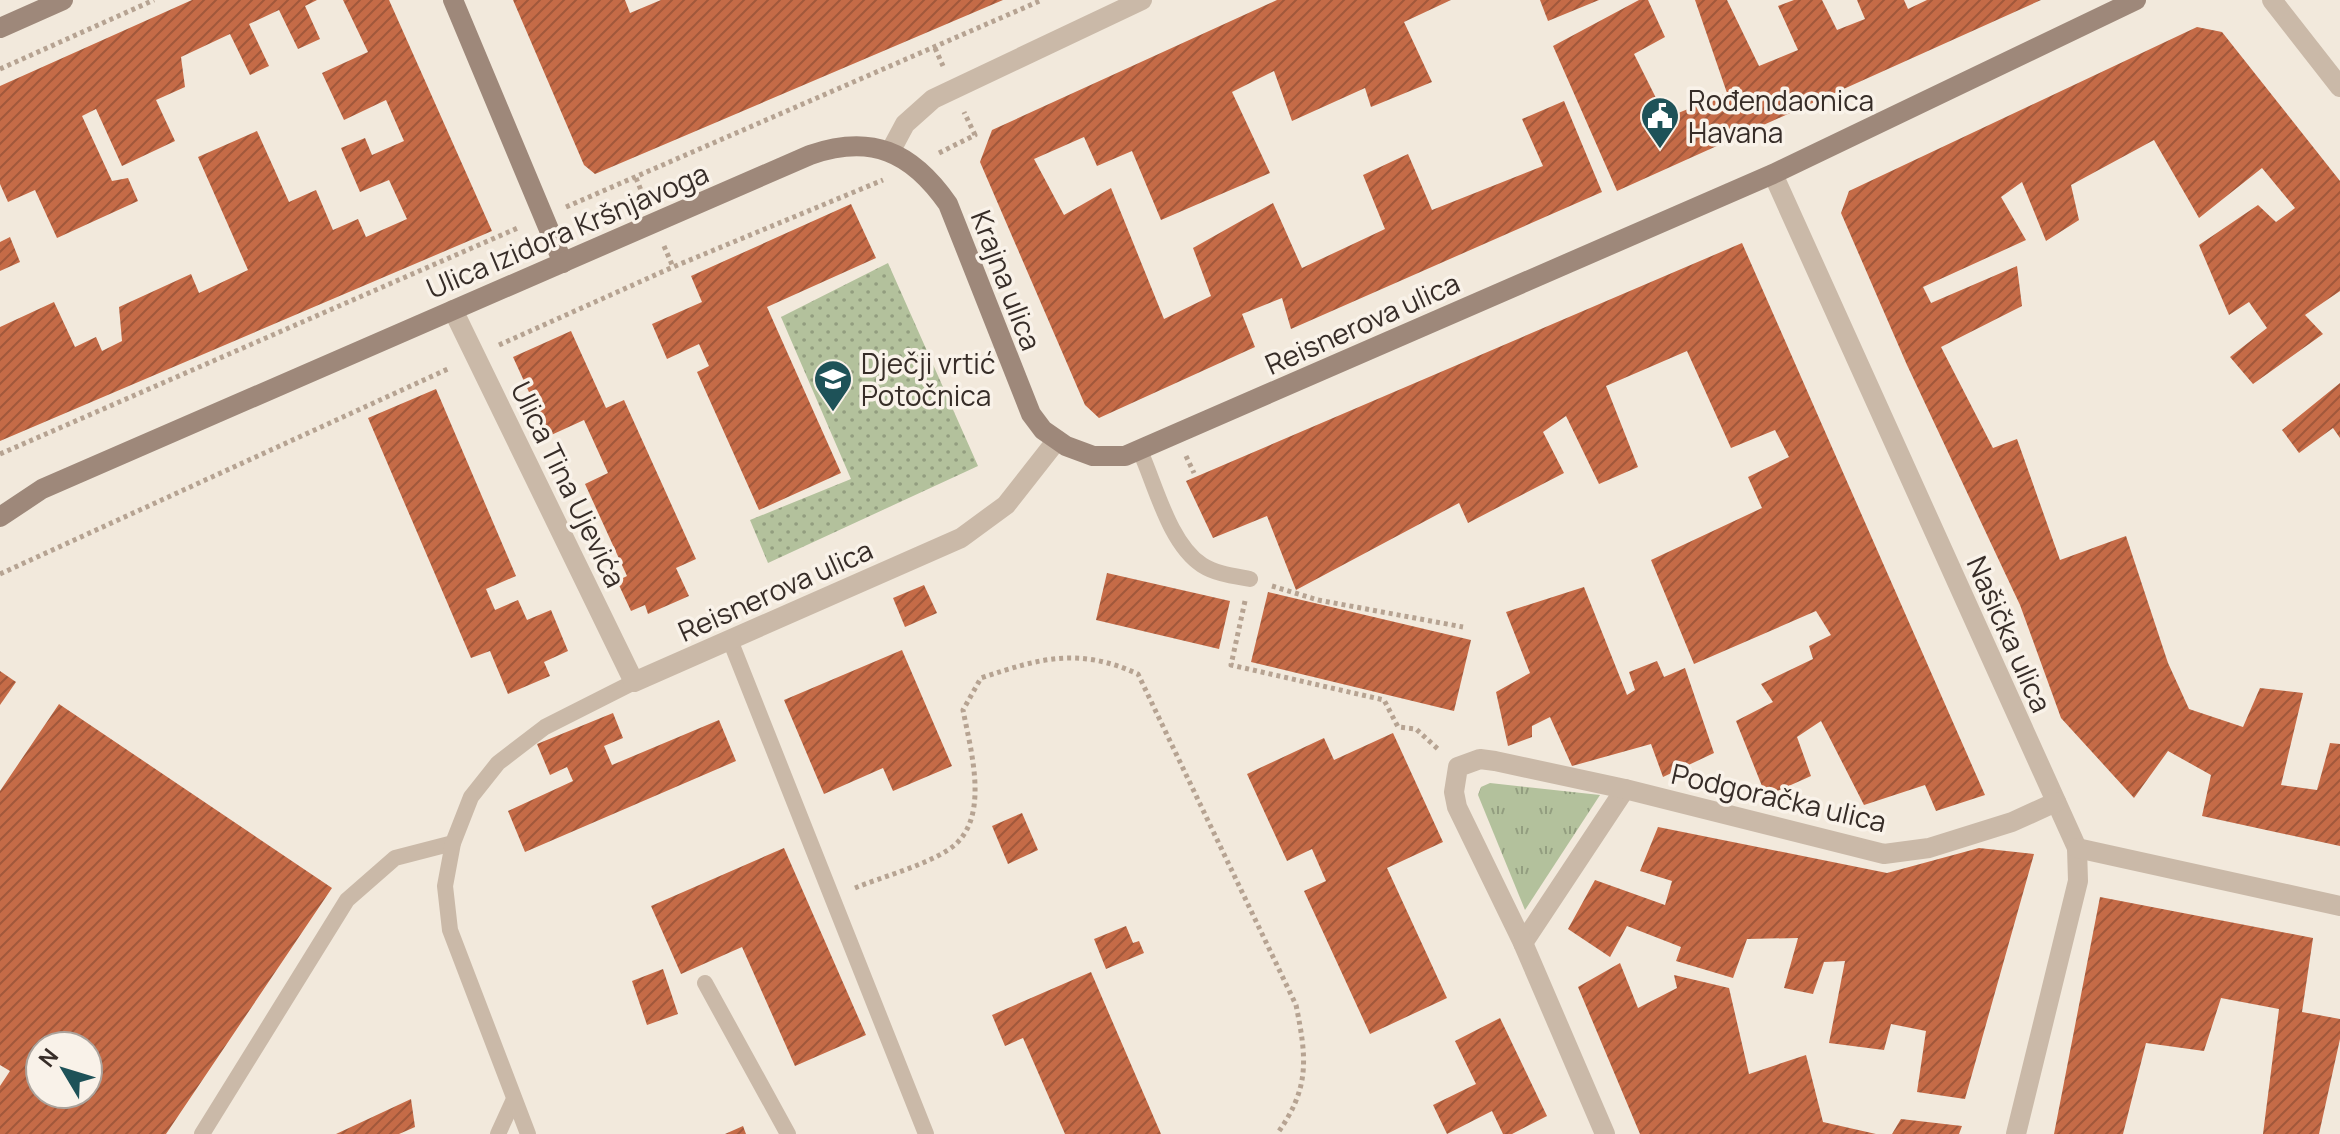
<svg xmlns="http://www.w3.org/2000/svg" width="2340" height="1134" font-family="Manrope,sans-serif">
	<defs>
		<pattern id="grass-dots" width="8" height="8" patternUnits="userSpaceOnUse" patternTransform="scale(2)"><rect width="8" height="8" fill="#b3c19c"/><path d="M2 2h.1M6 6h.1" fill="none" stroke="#929d7f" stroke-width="1.8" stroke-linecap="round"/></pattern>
		<pattern id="park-tufts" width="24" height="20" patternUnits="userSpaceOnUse" patternTransform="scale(2)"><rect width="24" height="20" fill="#b3c19c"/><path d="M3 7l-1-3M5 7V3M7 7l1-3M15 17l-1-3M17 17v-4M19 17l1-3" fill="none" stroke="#929d7f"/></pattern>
		<pattern id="building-hatch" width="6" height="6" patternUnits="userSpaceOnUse" patternTransform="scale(2)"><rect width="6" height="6" fill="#c56b47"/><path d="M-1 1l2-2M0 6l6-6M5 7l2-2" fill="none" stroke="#a1583b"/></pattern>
	</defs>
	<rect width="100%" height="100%" fill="#f2e9dc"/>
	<path fill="url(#grass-dots)" d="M888,263L978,466L768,563L750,520L851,479L781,317Z"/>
	<path fill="url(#park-tufts)" d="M1490,783L1600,795L1525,910L1478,795L1481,787Z"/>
	<g fill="url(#building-hatch)" fill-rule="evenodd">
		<path d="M192,0H317L305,6L320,39L298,49L279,10L249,24L269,66L250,75L230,34L181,57L185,87L156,100L175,141L122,166L96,109L82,116L112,181L128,178L138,201L57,238L35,190L8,202L0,184V86Z"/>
		<path d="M343,0H389L492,231L0,441V327L54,302L75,347L96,337L102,351L122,341L119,307L191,274L199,293L248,270L198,157L257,131L289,202L316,190L333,230L358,219L366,237L407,219L389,180L360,192L341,148L365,138L372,155L404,141L386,100L344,120L322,73L368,52Z"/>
		<path d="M513,0H625L630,13L661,0H1003L595,174L584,165Z"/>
		<path d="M1277,0H1451L1404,22L1432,82L1371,107L1365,88L1292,121L1274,71L1232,92L1270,173L1161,220L1132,151L1097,166L1084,137L1034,159L1064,215L1111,188L1164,319L1211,296L1193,248L1273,203L1302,268L1385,229L1363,175L1408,154L1432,210L1543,166L1522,119L1564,101L1602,192L1291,329L1282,298L1242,314L1255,347L1099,418L1085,405L980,162L992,130Z"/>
		<path d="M1540,0H1599L1548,21Z"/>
		<path d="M1639,0H1648L1665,37L1634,54L1666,118L1727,93L1695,0H1727L1759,66L1798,50L1778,6L1794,0H1822L1837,30L1865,19L1857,0H1904L1908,9L1927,0H2041L1617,191L1553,46Z"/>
		<path d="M2197,27L2222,32L2340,181V291L2305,315L2323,334L2253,384L2230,357L2267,328L2249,302L2229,315L2199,245L2258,205L2276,222L2295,208L2262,168L2199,218L2154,140L2071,185L2079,220L2046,241L2022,182L2001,197L2026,240L1923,287L1931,303L2017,266L2022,306L1941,347L1993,448L2017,439L2060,560L2126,536L2168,663L2189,709L2243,727L2260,688L2303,693L2281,785L2317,790L2330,743L2340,744V846L2202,816L2211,775L2168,751L2134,798L2061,718L2020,605L1907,365L1841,213L1849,191Z"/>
		<path d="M851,204L876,258L767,307L841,473L759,510L697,372L709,366L699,344L667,359L652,324L702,302L691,276Z"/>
		<path d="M10,237L20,262L0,271V242Z"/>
		<path d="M1742,243L1985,795L1936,811L1925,785L1864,805L1821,721L1797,737L1811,776L1766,796L1736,721L1773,702L1761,684L1813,659L1809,646L1831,635L1816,611L1694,664L1651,560L1762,508L1748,477L1789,457L1775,430L1731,448L1687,351L1606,386L1638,467L1599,484L1566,416L1543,432L1564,473L1468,523L1459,503L1296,590L1267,516L1213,538L1186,481Z"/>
		<path d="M571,331L606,408L624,400L696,559L676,568L689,596L648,614L645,605L631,611L617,581L627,576L585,484L608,473L584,420L549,436L513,357Z"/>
		<path d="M2340,383V438L2333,428L2299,453L2282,430Z"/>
		<path d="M436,389L516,576L486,589L495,610L518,600L527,620L551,610L568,651L544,662L550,676L508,694L490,651L471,658L368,418Z"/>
		<path d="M1107,573L1230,601L1219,649L1096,620Z"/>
		<path d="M924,585L937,613L905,627L893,598Z"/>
		<path d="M1584,587L1627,695L1635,690L1629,672L1657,661L1664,677L1685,668L1714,753L1663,777L1651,744L1572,766L1550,717L1532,726V737L1508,746L1496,692L1530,673L1506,612Z"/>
		<path d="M1268,592L1471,640L1454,711L1251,662Z"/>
		<path d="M902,650L952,766L893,791L883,768L824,794L784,700Z"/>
		<path d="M0,671L16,682L0,705Z"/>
		<path d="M59,704L332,888L166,1134H0V1086L10,1071L0,1065V791ZM40,1046H88V1094H40Z"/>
		<path d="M613,713L623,738L604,746L612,765L719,720L736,761L525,852L508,811L573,781L567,767L550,775L537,744Z"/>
		<path d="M1393,733L1443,842L1387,868L1447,998L1370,1034L1304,891L1326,881L1312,849L1287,861L1247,774L1324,738L1334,760Z"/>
		<path d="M1022,813L1038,850L1008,864L992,826Z"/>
		<path d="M1658,827L1887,873L1979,848L2034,854L1965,1099L1917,1092L1926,1031L1891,1024L1884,1050L1829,1043L1845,961L1824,962L1813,994L1784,988L1798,938L1747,939L1733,978L1676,961L1681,947L1627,926L1610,957L1568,929L1595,880L1665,905L1672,881L1640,871Z"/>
		<path d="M784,848L866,1035L795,1066L742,947L681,974L651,906Z"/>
		<path d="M2100,897L2313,938L2302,1012L2340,1019V1039L2319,1134H2263L2279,1009L2221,998L2204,1051L2146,1043L2123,1134H2054Z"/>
		<path d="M1126,926L1133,943L1139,941L1144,953L1106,969L1094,939Z"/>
		<path d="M1620,963L1638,1008L1677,988L1674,975L1729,988L1749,1074L1806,1055L1823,1122L1876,1134H1640L1578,987Z"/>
		<path d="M663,969L678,1014L647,1025L632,981Z"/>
		<path d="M1091,972L1161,1134H1065L1023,1038L1005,1046L992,1015Z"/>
		<path d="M1500,1018L1547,1116L1512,1134H1503L1492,1111L1447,1134L1433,1105L1476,1084L1455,1041Z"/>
		<path d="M411,1099L415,1127L399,1134H336Z"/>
		<path d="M1901,1119L1962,1126L1959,1134H1892Z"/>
		<path d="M743,1126L746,1134H725Z"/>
	</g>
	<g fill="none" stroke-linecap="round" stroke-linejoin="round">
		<g stroke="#b6a392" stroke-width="5" stroke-dasharray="4 4" stroke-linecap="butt">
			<path d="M935,48L943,66"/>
			<path d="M0,69L154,0"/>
			<path d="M939,153L975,135L964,112"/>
			<path d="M636,178L645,200"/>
			<path d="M566,207L1042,0"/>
			<path d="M664,246L673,267"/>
			<path d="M499,345L673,267L883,180"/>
			<path d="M0,454L520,227"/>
			<path d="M1186,456L1194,473"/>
			<path d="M0,574L450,368"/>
			<path d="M1272,586L1318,600L1463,627"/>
			<path d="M1245,601L1231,665L1384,700L1398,727L1416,729L1439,750"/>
			<path d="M855,888C884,876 921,867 948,850C992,822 971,752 963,710L981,678C1041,658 1078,647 1138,674L1296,1005C1307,1059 1310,1088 1277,1134"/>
		</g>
		<g stroke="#cab9a8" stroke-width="16">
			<path d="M1140,451C1156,486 1169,543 1202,565C1216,574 1234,576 1250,579"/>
			<path d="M730,640L926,1134"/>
			<path d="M705,983L788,1134"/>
			<path d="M202,1134L347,900L395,858L453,843"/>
			<path d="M498,1134L514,1099"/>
			<path d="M528,1134L450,930L445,886L453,843L471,797L498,763L545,727L634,682"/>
		</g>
		<g stroke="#cab9a8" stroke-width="20">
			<path d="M2272,0L2340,87"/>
			<path d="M890,152L905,124L933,99L1142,0"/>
			<path d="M1773,174L2077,848L2078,881L2016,1134"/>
			<path d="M453,310L634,682L961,538L1006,505L1057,440"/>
			<path d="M2077,848L2340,906"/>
			<path d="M1523,943L1625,789"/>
			<path d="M1605,1134L1523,943L1457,807L1454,792L1458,767L1480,759L1495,761L1625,789L1884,854L1929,848L2012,822L2056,802"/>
		</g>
		<g stroke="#9e887a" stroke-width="20">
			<path d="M453,0L563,263"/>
			<path d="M0,28L63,0"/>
			<path d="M0,517L42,489L810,155C871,134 911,151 948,204L1031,414L1043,430L1066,446L1093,456H1125L1773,174L2136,0"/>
		</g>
	</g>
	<defs>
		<symbol id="civic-pin" viewBox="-11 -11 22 30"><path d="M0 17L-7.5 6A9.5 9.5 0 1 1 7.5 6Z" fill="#1e5258" stroke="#f9f2e9"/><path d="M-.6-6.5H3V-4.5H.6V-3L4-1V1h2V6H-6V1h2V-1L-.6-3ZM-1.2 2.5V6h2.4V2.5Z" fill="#fff"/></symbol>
		<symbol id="school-pin" viewBox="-11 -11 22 30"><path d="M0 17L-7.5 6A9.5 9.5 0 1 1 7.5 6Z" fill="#1e5258" stroke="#f9f2e9"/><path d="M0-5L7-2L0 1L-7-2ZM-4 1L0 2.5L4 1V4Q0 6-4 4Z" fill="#fff"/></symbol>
	</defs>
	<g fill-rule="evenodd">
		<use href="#civic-pin" x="1638" y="94" width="44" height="60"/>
		<use href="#school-pin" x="811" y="357" width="44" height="60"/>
	</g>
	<g text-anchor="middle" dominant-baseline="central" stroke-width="7" stroke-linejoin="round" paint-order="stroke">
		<g font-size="28" fill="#372d28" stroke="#f9f2e9" text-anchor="start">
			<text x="1688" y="100">Rođendaonica<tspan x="1688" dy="32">Havana</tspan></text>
			<text x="861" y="363">Dječji vrtić<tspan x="861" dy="32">Potočnica</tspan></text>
		</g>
		<g font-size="28" fill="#372d28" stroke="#f9f2e9">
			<text transform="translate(567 230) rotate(-23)">Ulica Izidora Kršnjavoga</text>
			<text transform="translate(1007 280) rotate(69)">Krajna ulica</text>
			<text transform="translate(1362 323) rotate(-24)">Reisnerova ulica</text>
			<text transform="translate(569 484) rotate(64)">Ulica Tina Ujevića</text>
			<text transform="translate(775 590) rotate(-24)">Reisnerova ulica</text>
			<text transform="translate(2010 634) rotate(66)">Našička ulica</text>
			<text transform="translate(1779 797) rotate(13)">Podgoračka ulica</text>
		</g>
	</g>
	<g transform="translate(64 1070) rotate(308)"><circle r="38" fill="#f9f2e9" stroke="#aba39c" stroke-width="2"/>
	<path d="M0-6L14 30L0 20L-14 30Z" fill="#1e5258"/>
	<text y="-12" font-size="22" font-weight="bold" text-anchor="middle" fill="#372d28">N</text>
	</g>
</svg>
